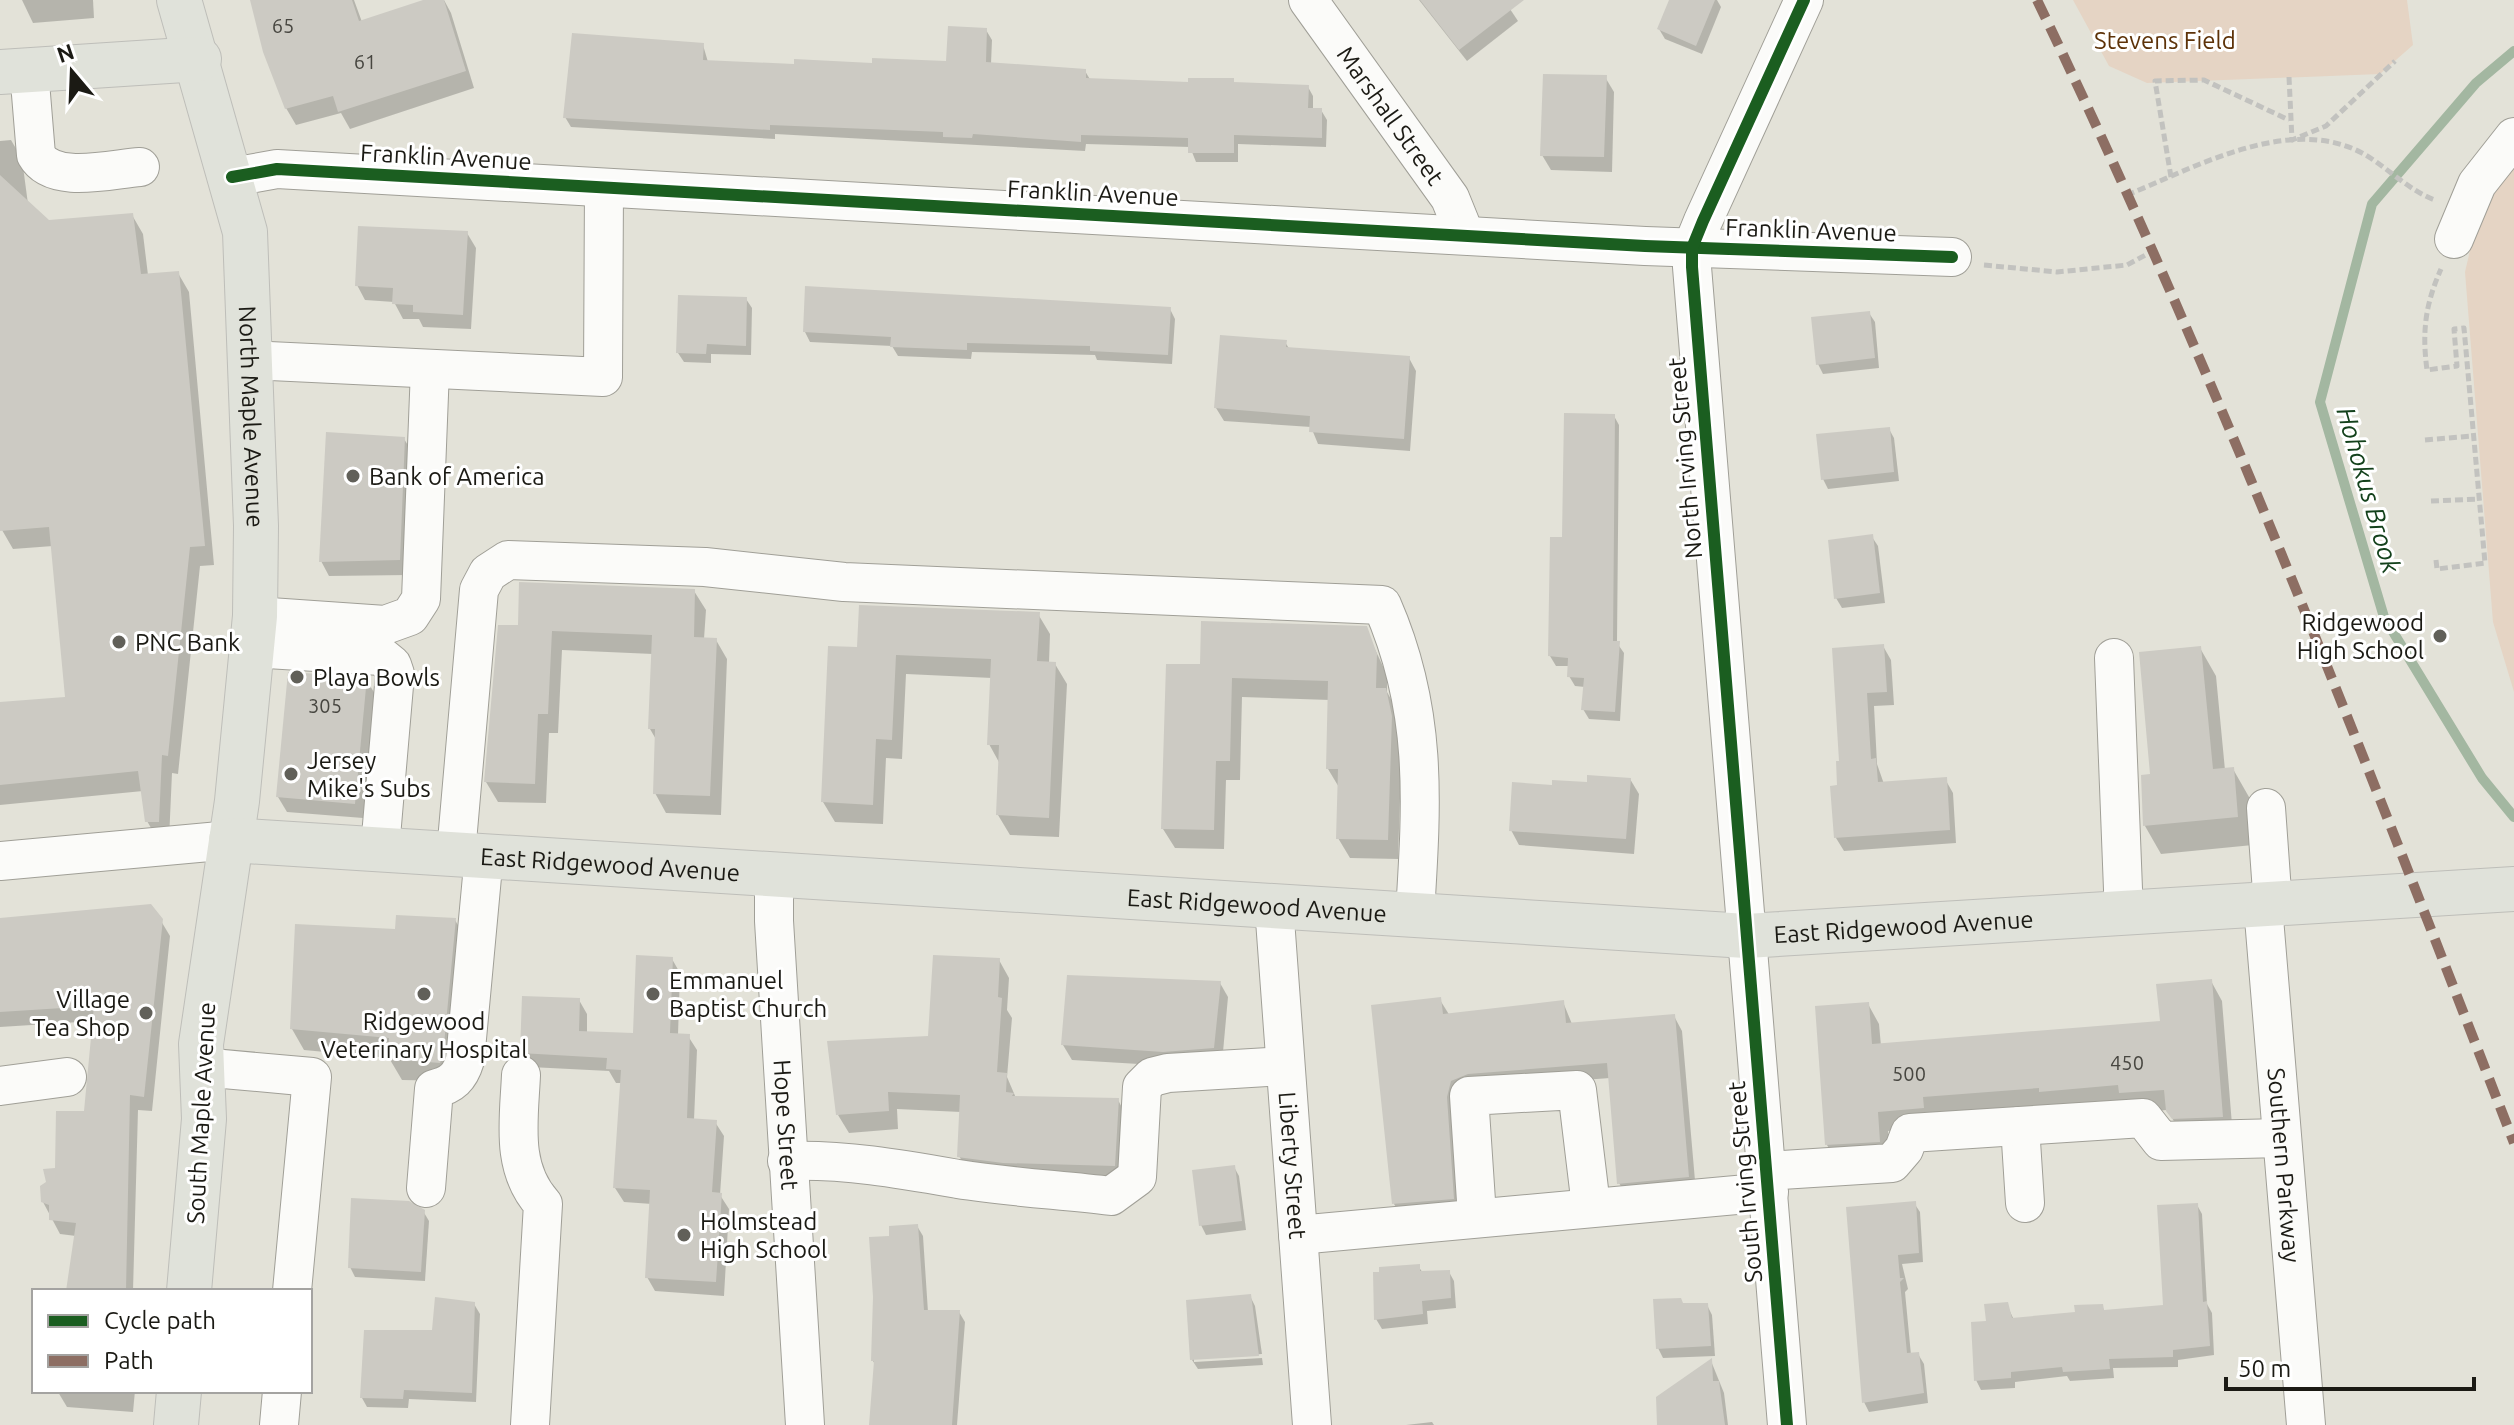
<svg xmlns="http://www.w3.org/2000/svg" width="2514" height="1425" font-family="Ubuntu,sans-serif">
	<rect width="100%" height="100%" fill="#e3e2d8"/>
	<g fill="#e5d4c4">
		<path d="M2073,0H2407L2413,45L2380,74L2147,83L2109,66Z"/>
		<path d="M2514,158V692L2493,622L2465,272L2479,212Z"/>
	</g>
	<g fill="#0003">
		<path d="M22,0H93L94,18L33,23Z"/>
		<path d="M251,0H354L362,22L429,0H444L451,13L474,88L350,129L341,113L296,125L286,108Z"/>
		<path d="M1419,0H1504L1518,21L1467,61Z"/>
		<path d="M1671,0H1717L1721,7L1702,54L1665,39L1659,29Z"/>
		<path d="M986,30L992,40L991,64L1085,71L1091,81L1308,87L1313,96V110H1321L1327,120L1326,147L1238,144V162H1196L1190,147L1086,144L1085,151L775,134V139L571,127L565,117L703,45L708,62L795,66L948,63Z"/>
		<path d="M1605,77L1614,92L1612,172L1551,170L1542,155Z"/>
		<path d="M11,140L22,159L28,204L48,222L132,215L143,234L148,275L178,273L189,292L214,565L200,566L178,774L172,773L169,840H158L147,821L143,791L0,805V704L67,699L53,546L13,549L2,530L0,511V141Z"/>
		<path d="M467,233L476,248L471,329L423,327L419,319H403L394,302L365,300L357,285Z"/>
		<path d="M746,299L752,308L751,355L711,354V363L684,362L678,353Z"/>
		<path d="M1170,309L1175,319L1172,364L1097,360L1095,355L972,352L971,359L898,356L892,346L810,342L805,332Z"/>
		<path d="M1869,313L1875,322L1879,368L1823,374L1818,364Z"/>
		<path d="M1285,342L1290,350L1409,358L1416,371L1410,451L1318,444L1311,427L1224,421L1216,408Z"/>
		<path d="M1614,416L1619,425L1617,643L1624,653L1620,721L1589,719L1583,709L1585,687L1575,686L1569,676L1570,666H1556L1550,656L1564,539Z"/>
		<path d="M1889,429L1894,438L1899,481L1828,489L1823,479Z"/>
		<path d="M404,439L413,453L408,575L329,576L321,561Z"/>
		<path d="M1872,537L1878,546L1885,603L1842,608L1836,598Z"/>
		<path d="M694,591L706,610L704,639L716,640L727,659L721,815L666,813L655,793L657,741L650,729L653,654L562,650L558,733H549L546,803L498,802L486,782L520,627Z"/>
		<path d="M1038,614L1050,634L1049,663L1055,664L1067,684L1059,837L1010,835L998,815L1000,764L989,744L992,678L906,674L902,759L886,758L883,824L835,822L823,802L859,649Z"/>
		<path d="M1365,628L1387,675V692L1397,710L1402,738L1398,859L1350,858L1338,838L1340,789L1328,769L1330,700L1242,697L1240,780H1226L1224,849L1175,848L1163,829L1201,666Z"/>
		<path d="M1883,646L1891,660L1894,705L1874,706L1877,764L1884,784L1945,779L1953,793L1956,843L1844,851L1836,838L1841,763Z"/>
		<path d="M2200,648L2216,676L2225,770L2233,769L2249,797L2253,845L2161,854L2145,826L2152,776Z"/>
		<path d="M366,679L375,694L363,818L287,812L278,797Z"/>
		<path d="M1630,779L1639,794L1634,854L1519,845L1511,830L1554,787Z"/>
		<path d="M0,919L161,921L170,936L152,1111L138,1110L133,1291H70L76,1236L60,1234L43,1202L48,1183L86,1113L95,1021L0,1027Z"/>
		<path d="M455,920L467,941L452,1081L402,1080L389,1058L304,1050L292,1029L397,931Z"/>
		<path d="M672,959L680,973L678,1035L688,1036L697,1050L694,1120L715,1122L724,1136L720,1195L729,1209L724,1296L655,1291L647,1277L652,1204L624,1202L615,1188L622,1083H616L609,1071L530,1067L522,1053L579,1000L587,1014V1033L635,1035Z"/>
		<path d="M999,960L1009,978L1007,1010L1012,1018L1007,1077L1016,1098L1118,1100L1128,1119L1125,1184L970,1174L959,1156L961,1112L897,1109L898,1129L849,1133L838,1115L930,1038Z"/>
		<path d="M2211,981L2222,1001L2233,1137L2180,1131L2167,1110L1888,1131L1890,1161L1838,1164L1827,1145L1868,1004L1879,1024L1881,1046L2162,1023Z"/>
		<path d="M1220,983L1228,997L1222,1063L1172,1066L1072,1060L1063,1045Z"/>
		<path d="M1440,1000L1450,1016L1563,1002L1572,1024L1674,1016L1682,1031L1696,1192L1628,1198L1619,1183L1610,1078L1477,1088L1461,1213L1403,1219L1394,1204Z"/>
		<path d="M1234,1167L1239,1176L1246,1230L1206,1235L1201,1225Z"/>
		<path d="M1914,1203L1920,1212L1923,1262L1902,1264L1908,1289L1905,1292L1911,1355L1918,1354L1924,1364L1928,1403L1869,1412L1864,1402L1848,1209Z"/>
		<path d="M2197,1205L2202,1214L2207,1304L2212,1313L2214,1355L2178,1360V1367L2113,1368L2114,1378L2070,1381L2067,1376L2015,1382V1388L1981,1390L1976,1380L1988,1323L2007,1305L2014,1320L2077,1314L2102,1306L2105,1312L2165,1307Z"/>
		<path d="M423,1211L429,1221L425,1281L355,1277L350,1267Z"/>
		<path d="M917,1226L923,1236L928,1312H959L965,1322L957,1425H871L876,1366L873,1361L891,1238Z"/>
		<path d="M1418,1266L1423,1273L1449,1272L1454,1281L1456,1308L1427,1311L1428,1324L1382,1329L1376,1319Z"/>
		<path d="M1250,1296L1255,1306L1262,1354L1194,1358V1362L1262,1358L1263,1365L1198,1369L1192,1360Z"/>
		<path d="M474,1304L480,1314L476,1402L409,1399L408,1408L367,1407L362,1398Z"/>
		<path d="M1683,1305H1707L1712,1315L1715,1356L1663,1358L1658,1348Z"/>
		<path d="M1711,1361L1724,1393L1728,1425H1660Z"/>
		<path d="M135,1391L133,1412L67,1407L58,1392Z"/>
		<path d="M1432,1422L1434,1425H1406Z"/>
	</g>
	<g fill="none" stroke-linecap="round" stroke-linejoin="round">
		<path stroke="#a3b7a1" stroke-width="10" d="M2514,51L2476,83L2372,204L2320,402L2384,617L2482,778L2514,817"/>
	</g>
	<g fill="#cccac3">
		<path d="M250,0H352L359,21L423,0H444L466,71L338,112L333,96L285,109L263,52Z"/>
		<path d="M1420,0H1524L1459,50Z"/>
		<path d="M1669,0H1715L1696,46L1657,29Z"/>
		<path d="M948,26L987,28L986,62L1086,69V78L1188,82V78H1234V82L1309,85L1308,108H1322V138L1234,135V153H1188V138L1081,135V142L973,134L972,138L943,137V132L770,125V130L563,118L572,33L704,43L703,60L794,64V59L872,63V58L946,61Z"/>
		<path d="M1543,74L1607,75L1604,157L1540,156Z"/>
		<path d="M0,175L49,220L133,213L141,274L179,271L205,546L190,547L168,756L162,755L159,822H145L138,771L0,785V702L65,697L49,527L0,531Z"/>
		<path d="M358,226L468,231L463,315L413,312V305L392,304L393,288L355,286Z"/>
		<path d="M805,286L1171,307L1168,355L1090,351V346L967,343V350L890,347L891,337L803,332Z"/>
		<path d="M678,295L747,297L746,346L707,344L706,354L676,353Z"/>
		<path d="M1870,311L1875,358L1816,365L1811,317Z"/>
		<path d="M1220,335L1287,340L1286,347L1410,356L1404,439L1309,432L1310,416L1214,408Z"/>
		<path d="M1564,413L1615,414L1613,641H1620L1615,712L1581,710L1584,678L1567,677L1568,658L1548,656L1550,537H1562Z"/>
		<path d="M1890,427L1894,472L1821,480L1816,434Z"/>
		<path d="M326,432L405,437L400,560L319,562Z"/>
		<path d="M1873,534L1880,593L1834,599L1828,540Z"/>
		<path d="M519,582L695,589L694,637L717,638L710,796L653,794L655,729H648L652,635L552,631L548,714H538L535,784L484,782L498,625H518Z"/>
		<path d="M859,605L1040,612L1037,661L1056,662L1049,818L996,815L999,745H987L991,659L896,655L892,740L876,739L873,805L821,802L828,646L857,647Z"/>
		<path d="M1201,621L1367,626L1377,654L1376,688H1386L1392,716L1388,840L1336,839L1338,769H1326L1328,681L1232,678L1230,761H1216L1214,830L1161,829L1166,664H1200Z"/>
		<path d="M1884,644L1887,692L1867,693L1871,759L1876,758L1878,782L1947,777L1950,830L1834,838L1830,786L1837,785L1836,761H1839L1832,648Z"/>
		<path d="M2201,646L2213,769L2234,767L2238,817L2143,826L2141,775L2150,774L2139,652Z"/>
		<path d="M288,672L367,677L355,804L276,797Z"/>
		<path d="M1587,775L1631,778L1626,839L1509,831L1512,782L1552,785V780L1587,782Z"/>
		<path d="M151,904L163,919L144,1097L130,1095L126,1291H66L76,1223L49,1220V1205L41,1202L40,1186L46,1182L43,1169L55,1168L56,1111H84L94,1006L0,1012V918Z"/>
		<path d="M396,915L456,918L443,1055L440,1063L388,1059L389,1038L290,1029L295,924L395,929Z"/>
		<path d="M636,955L673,957L670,1033L690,1034L687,1118L717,1120L712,1192L722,1193L716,1282L645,1278L650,1190L613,1188L621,1070L606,1069L607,1058L520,1053L522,996L580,998L579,1031L633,1033Z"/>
		<path d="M933,955L1000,958L998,997L1002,998L997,1072L1007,1073L1006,1092L1014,1093L1012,1096L1119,1098L1115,1166L1003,1163L957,1157L960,1095L888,1092L889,1111L836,1115L827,1041L928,1036Z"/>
		<path d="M1067,975L1221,981L1214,1048L1163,1052L1061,1045Z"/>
		<path d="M2212,979L2223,1117L2172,1119L2166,1111L2164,1090L2119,1093L2118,1085L2039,1092V1088L1923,1097L1924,1108L1878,1112L1880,1142L1825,1145L1815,1006L1869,1002L1872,1044L2160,1021L2156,984Z"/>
		<path d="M1441,997L1443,1014L1564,1000L1566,1023L1675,1014L1689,1177L1617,1184L1607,1063L1468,1074L1451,1081L1447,1097L1454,1199L1392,1204L1371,1005Z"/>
		<path d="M1235,1165L1242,1221L1199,1226L1192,1170Z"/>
		<path d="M351,1198L409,1201L425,1210L421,1272L348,1268Z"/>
		<path d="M1916,1201L1919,1253L1898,1255L1900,1278H1904L1900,1282L1907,1353L1919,1352L1924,1393L1862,1403L1846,1207Z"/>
		<path d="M2198,1203L2203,1302L2207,1301L2210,1346L2173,1350V1357L2109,1359L2110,1369L2063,1372L2062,1367L2011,1372V1378L1974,1381L1971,1322L1986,1321L1984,1304L2008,1302L2012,1318L2075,1312L2074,1305L2103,1304L2104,1310L2163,1305L2157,1205Z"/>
		<path d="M918,1224L924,1310H960L952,1425H869L874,1361H871L873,1297L869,1237L889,1236V1226Z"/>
		<path d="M1420,1264V1271L1450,1270L1451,1298L1422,1301L1423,1314L1374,1320L1373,1272H1379V1267Z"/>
		<path d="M1251,1294L1259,1356L1190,1360L1186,1300Z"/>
		<path d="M435,1297L475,1302L472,1393L404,1390L403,1399L360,1398L364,1330H432Z"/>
		<path d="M1681,1298L1683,1303H1708L1711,1346L1656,1349L1653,1299Z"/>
		<path d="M1712,1358L1713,1381H1719L1725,1425H1657L1656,1397Z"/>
	</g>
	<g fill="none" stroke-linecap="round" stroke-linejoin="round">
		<defs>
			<g id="minor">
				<path id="s1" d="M1308,0L1450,198L1465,235"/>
				<path d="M29,70L36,155C53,185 111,169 140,167"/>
				<path d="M232,177L277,169L1645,246L1952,257"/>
				<path d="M2454,239L2477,184L2514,137"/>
				<path d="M250,360L603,377L604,188"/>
				<path d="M255,616L385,625L410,616L421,599L430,369"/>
				<path d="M251,648L381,656L392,665L395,674L380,848"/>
				<path d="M2114,658L2124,915"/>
				<path d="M2266,808L2273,906"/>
				<path d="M456,853L479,590L488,573L508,560L705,567L844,582L1382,605C1428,710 1422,801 1415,913"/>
				<path d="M0,861L231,840"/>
				<path id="s2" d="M774,873V921L805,1425"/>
				<path id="s3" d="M1274,906L1312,1425"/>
				<path id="s4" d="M2263,906L2306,1425"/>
				<path d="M201,1067L312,1077L292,1291"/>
				<path d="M521,1075C519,1120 510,1168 543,1204L530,1425"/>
				<path d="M0,1086L67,1077"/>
				<path d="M2020,1126L2025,1203"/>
				<path d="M787,1161C845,1159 901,1169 958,1179C1009,1187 1061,1190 1111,1196L1137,1177L1142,1087L1152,1077L1168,1073L1285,1066"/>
				<path d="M1767,1171L1892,1163L1904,1149L1910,1133L2143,1118L2161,1141L2281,1138"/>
				<path d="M426,1188L434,1089C452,1085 460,1077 465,1060L484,855"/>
				<path d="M1477,1216L1469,1096L1577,1090L1591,1206"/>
				<path d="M1298,1235L1769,1192"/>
				<path d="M279,1425L282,1391"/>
				<path d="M1787,1425L1692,267V248L1703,221L1804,0"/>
			</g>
			<g id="major">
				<path id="s5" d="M179,0L245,232L256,526L255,616L237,801L201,1044L204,1119L189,1291"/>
				<path d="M0,72L199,59"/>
				<path id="s6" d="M231,840L1746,936L2514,889"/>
				<path d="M176,1425L179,1391"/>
			</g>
		</defs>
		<use href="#minor" stroke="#a09f97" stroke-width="40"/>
		<use href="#major" stroke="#bebeb9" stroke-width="46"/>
		<g stroke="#c2c2bf" stroke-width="5" stroke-dasharray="8 4" stroke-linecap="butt">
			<path d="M2289,77L2292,140L2326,126L2395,61"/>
			<path d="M2171,177L2155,81L2204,80L2289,120"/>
			<path d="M2127,195C2194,168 2289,114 2362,153C2386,166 2409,191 2435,200"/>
			<path d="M1984,265L2057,272L2127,265L2151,252"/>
			<path d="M2425,440L2473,436"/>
			<path d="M2431,501L2479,499"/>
			<path d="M2436,560L2437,569L2485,563L2464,328L2454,329L2457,366L2427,370C2422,332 2425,305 2441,269"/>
		</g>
		<use href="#minor" stroke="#fbfbf9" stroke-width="38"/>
		<use href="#major" stroke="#e0e2da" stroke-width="44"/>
		<path stroke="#8d6e63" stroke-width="10" stroke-dasharray="20 10" stroke-linecap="butt" d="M2037,0C2216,372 2365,759 2514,1143"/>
		<defs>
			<g id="cycleway">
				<path d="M232,177L277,169L1645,246L1952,257"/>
				<path d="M1787,1425L1692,267V248L1703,221L1804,0"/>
			</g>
		</defs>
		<use href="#cycleway" stroke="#fff" stroke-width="17"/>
		<use href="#cycleway" stroke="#1b5e20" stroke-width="12"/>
	</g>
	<g fill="#616059" stroke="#fff" stroke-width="3">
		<circle cx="353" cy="476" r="8"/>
		<circle cx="2440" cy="636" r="8"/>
		<circle cx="119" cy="642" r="8"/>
		<circle cx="297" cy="677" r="8"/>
		<circle cx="291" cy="774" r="8"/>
		<circle cx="424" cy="994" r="8"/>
		<circle cx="653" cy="994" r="8"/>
		<circle cx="146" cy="1013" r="8"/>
		<circle cx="684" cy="1235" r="8"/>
	</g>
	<g text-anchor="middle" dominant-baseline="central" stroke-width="6" stroke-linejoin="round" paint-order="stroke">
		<g font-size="20" fill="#474640">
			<text x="283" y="25">65</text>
			<text x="365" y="61">61</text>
			<text x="325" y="705">305</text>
			<text x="2127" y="1062">450</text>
			<text x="1909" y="1073">500</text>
		</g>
		<g font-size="24" fill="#5d3208" stroke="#fff">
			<text x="2165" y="40">Stevens Field</text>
		</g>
		<g font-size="24" fill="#1b1a14" stroke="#fff">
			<text stroke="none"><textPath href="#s1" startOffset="142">Marshall Street</textPath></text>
			<text transform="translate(446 157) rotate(3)">Franklin Avenue</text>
			<text transform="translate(1093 193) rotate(3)">Franklin Avenue</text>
			<text transform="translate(1811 230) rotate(2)">Franklin Avenue</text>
			<text stroke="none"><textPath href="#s5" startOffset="426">North Maple Avenue</textPath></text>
			<text transform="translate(1685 458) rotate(-95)">North Irving Street</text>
			<text stroke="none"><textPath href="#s6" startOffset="380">East Ridgewood Avenue</textPath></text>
			<text stroke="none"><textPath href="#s6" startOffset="1028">East Ridgewood Avenue</textPath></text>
			<text stroke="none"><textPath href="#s6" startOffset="1676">East Ridgewood Avenue</textPath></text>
			<text transform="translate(201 1113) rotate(-87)">South Maple Avenue</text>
			<text stroke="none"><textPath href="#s2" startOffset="252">Hope Street</textPath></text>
			<text stroke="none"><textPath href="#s3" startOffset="260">Liberty Street</textPath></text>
			<text stroke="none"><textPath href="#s4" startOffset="260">Southern Parkway</textPath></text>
			<text transform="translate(1745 1182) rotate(-95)">South Irving Street</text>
		</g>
		<g font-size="24" fill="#1b1a14" stroke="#fff" text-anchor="start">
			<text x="369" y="476">Bank of America</text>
			<text x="2424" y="622" text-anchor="end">Ridgewood<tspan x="2424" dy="28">High School</tspan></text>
			<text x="135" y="642">PNC Bank</text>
			<text x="313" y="677">Playa Bowls</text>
			<text x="307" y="760">Jersey<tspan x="307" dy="28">Mike's Subs</tspan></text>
			<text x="669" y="980">Emmanuel<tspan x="669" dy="28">Baptist Church</tspan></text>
			<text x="130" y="999" text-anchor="end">Village<tspan x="130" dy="28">Tea Shop</tspan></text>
			<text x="424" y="1021" text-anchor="middle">Ridgewood<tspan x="424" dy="28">Veterinary Hospital</tspan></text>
			<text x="700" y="1221">Holmstead<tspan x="700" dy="28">High School</tspan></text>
		</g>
		<g font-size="26" font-style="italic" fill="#13411b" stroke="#fff">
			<text transform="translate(2369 490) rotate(74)">Hohokus Brook</text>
		</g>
	</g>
	<rect x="32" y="1289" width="280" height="104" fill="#ffffff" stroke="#a4a3a1" stroke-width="2"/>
	<rect x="48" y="1315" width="40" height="12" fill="#1b5e20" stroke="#a4a3a1" stroke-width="2"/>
	<text x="104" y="1329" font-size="24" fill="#1b1a14">Cycle path</text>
	<rect x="48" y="1355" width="40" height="12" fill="#8d6e63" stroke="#a4a3a1" stroke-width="2"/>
	<text x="104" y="1369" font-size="24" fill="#1b1a14">Path</text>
	<g transform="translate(72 72) rotate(341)" stroke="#ffffff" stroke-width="6" paint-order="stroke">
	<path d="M0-6L14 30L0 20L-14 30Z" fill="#1b1a14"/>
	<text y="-12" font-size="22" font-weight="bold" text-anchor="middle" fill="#1b1a14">N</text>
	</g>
	<path d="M2226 1377v12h248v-12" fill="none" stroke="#1b1a14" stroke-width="4"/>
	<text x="2238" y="1377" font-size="24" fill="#1b1a14" stroke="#ffffff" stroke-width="6" paint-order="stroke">50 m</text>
</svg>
